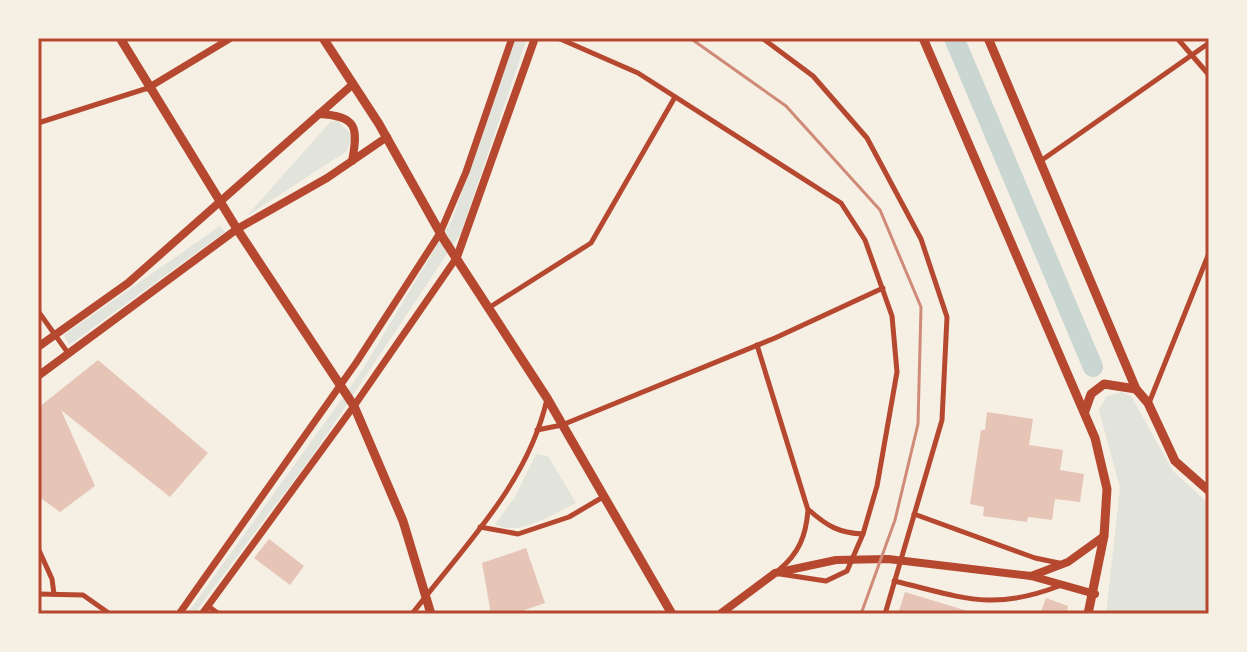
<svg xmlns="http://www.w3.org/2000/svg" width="1247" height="652" font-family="'Sofia Sans Condensed',sans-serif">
	<rect width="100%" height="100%" fill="#f6efe4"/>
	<g fill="#e2e4dc">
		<path d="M515,38H527L461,233L315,452L194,614H187L361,372L452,220Z"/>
		<path d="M337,120L352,136L347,151L247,216L330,122Z"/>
		<path d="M220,226L225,232L69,345L64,335Z"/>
		<path d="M1122,392L1131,396L1173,471L1209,504V614H1106L1120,488L1099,410L1107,396Z"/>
		<path d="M536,454L548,456L576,503C554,513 518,538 495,524L515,497Z"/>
	</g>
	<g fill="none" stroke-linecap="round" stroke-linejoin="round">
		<path stroke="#c9d6d2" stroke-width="20" d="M954,38L1093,367"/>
	</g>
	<g fill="#e6c5b7">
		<path d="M98,360L208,453L170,497L61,410L95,486L60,512L38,496V408Z"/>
		<path d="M987,412L1033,419L1029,445L1063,450L1060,470L1084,474L1080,502L1055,499L1052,520L1028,517L1027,522L983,516L984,507L970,504L981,430H985Z"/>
		<path d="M269,539L304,566L290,585L254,558Z"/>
		<path d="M526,548L545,603L513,614H491L482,563Z"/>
		<path d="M905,592L974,613V614H898Z"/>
		<path d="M1046,598L1068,606L1066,614H1040Z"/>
	</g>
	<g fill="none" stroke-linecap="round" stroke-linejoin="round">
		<g stroke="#b5482f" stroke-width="5">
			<path d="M558,38L638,73L841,203L865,240L892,316L897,372L877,486L863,534L847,571L826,581L780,574"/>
			<path d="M762,38L813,76L867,138L921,239L947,317L942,420L885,614"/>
			<path d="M1177,38L1209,75"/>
			<path d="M38,123L148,88"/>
			<path d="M1042,160L1209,43"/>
			<path d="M490,307L591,243L675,97"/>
			<path d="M38,311L68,353"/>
			<path d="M757,345L808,510C806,536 799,553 779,570"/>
			<path d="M1149,403L1209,253"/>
			<path d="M537,430L562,425L775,338L883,288"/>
			<path d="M809,510C827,526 839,533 863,534"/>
			<path d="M914,514L1035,558L1059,563"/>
			<path d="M480,527L518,534L569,517L603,497"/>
			<path d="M38,548L52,579L54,594"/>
			<path d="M894,581C962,597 991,612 1059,586"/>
			<path d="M38,594L83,595L110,614"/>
			<path d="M208,606L219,614"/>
			<path d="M412,614C463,547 528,484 547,399"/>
		</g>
		<g stroke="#b5482f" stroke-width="7">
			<path d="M148,88L231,38"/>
			<path d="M179,614L356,363L440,233L466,172L512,38"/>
			<path d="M202,614L354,406L457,257"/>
		</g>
		<g stroke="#b5482f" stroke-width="8">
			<path d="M319,114C356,116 359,126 352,161"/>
			<path d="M457,257L535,38"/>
			<path d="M38,347L128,283L352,85"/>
			<path d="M38,376L237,229L327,178L387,137"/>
			<path d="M1031,576L1068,562L1104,536"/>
			<path d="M720,614L775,573L836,560L888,559L1031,576L1095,594"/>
		</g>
		<g stroke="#b5482f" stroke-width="9">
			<path d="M120,38L237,229L354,406L403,521L431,614"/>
			<path d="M323,38L379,124L443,238L547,398L672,614"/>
			<path d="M923,38L1095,438L1107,489L1104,536L1088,614"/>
			<path d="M988,38L1136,389L1148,403L1175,461L1209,491"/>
			<path d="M1085,411L1091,394L1104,384L1136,389"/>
		</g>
		<path stroke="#cf8b77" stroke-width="3" d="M690,38L786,106L880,210L921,307L918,424L895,520L861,614"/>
	</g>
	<rect width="1247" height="652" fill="none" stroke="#f6efe4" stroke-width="80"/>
	<rect x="40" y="40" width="1167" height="572" fill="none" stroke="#b5482f" stroke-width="3"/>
</svg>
